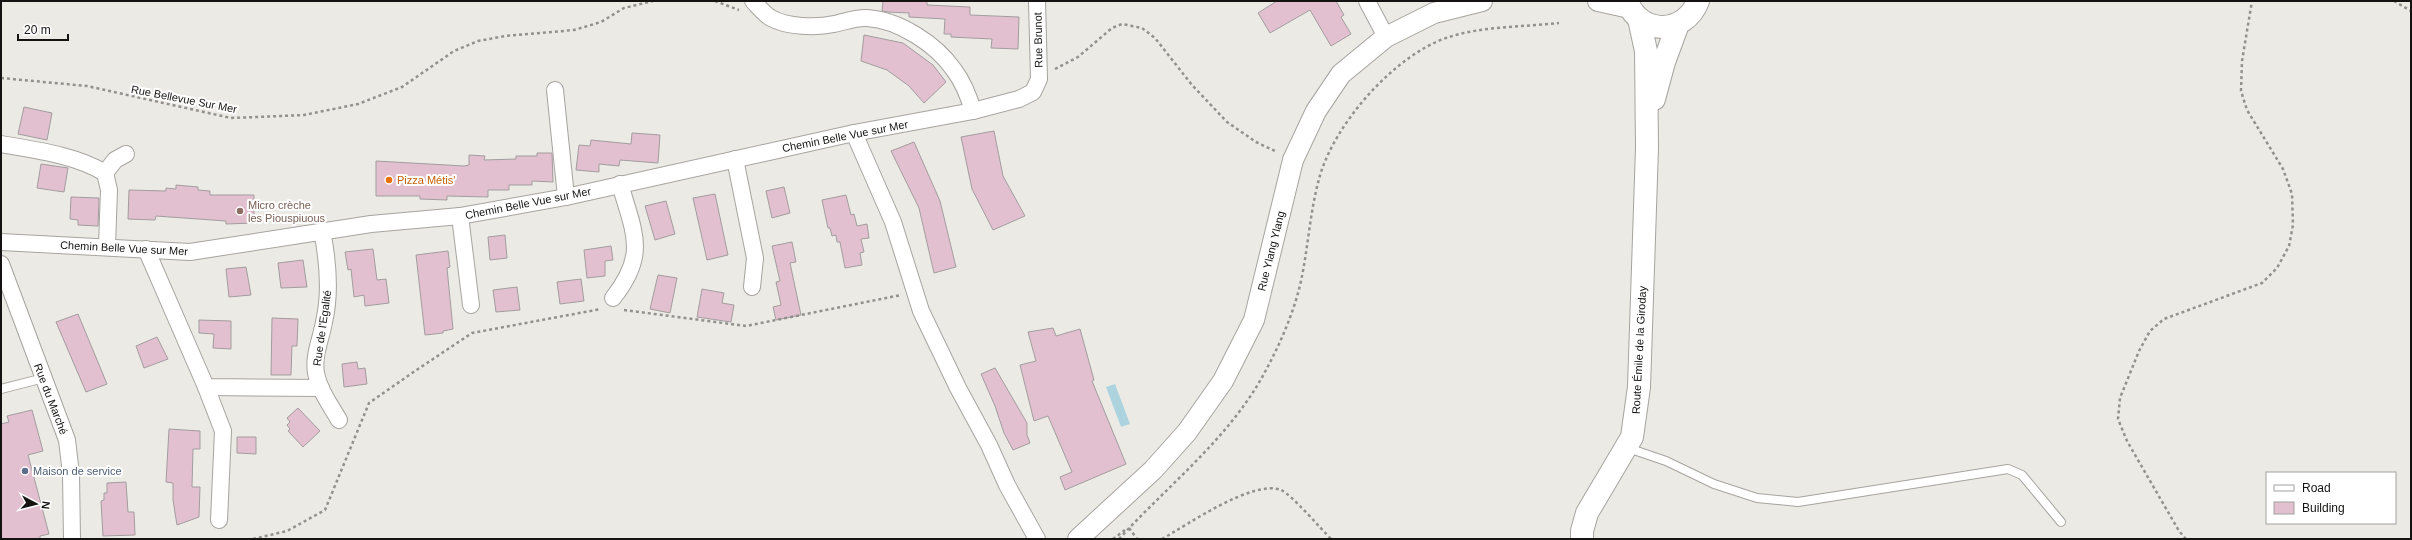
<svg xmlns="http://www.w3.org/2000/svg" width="2412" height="540" font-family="Arial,sans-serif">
	<rect width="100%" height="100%" fill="#eceae5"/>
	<path fill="#add4de" d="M1115,384L1130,424L1121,427L1106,387Z"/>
	<g fill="#e2c0cf" stroke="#a29d9f">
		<path d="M883,1H927V5L970,7V15L1019,17L1018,49L991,48L992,39L951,37V34H944L945,19L909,17V13L888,12L882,11Z"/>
		<path d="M1277,1H1336L1344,15L1341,17L1351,34L1331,46L1310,10L1270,33L1258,13Z"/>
		<path d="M864,35L903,43L933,65L946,82L924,103L909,86L887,70L861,61Z"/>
		<path d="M24,107L52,113L47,140L18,134Z"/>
		<path d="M994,131L1003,176L1025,216L993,230L972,189L961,137Z"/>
		<path d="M632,133L660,135L658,163L620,160L619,166L599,164V172L576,170L579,145L590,146L591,140L631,144Z"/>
		<path d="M914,142L940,201L956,267L934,273L919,208L891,151Z"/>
		<path d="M537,153H552L553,182L532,181V185H509V190H488V197L447,196V200L420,199V196H376V161L464,166L469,165V155L485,156L484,160L516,159V156H537Z"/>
		<path d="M41,164L68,168L64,192L37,188Z"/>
		<path d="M176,185L198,187V190L210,191V195H254V223L226,224V221L156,216L155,220L128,219L129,190L166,191V188L176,189Z"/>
		<path d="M784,187L790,213L772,218L766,191Z"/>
		<path d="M715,194L728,255L707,260L693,198Z"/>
		<path d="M846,195L851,215L854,214L857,226L867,224L869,238L861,239L864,252L860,253L862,265L845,268L840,242H837L836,235L832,236L830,228H828L822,200Z"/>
		<path d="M71,197L99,198L98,226L78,225V220L70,219Z"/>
		<path d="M666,201L675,234L655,240L645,206Z"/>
		<path d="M505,235L507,258L490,260L488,237Z"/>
		<path d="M792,242L796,262L790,263L801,315L776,320L773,307L781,305L776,282L780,281L772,246Z"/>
		<path d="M611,246L613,260L605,261V276L587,278L584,250Z"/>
		<path d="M373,249L377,280L386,279L389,303L365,306L364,295L354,297L351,269L348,270L345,252Z"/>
		<path d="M448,251L450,267L447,268L453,329L443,331V333L425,335L416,255Z"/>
		<path d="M303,260L307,287L281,288L278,263Z"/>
		<path d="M246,267L251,295L229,297L226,269Z"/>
		<path d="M658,275L677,278L670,313L650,309Z"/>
		<path d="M581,279L584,301L560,304L557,282Z"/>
		<path d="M517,287L520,310L496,312L493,290Z"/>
		<path d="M702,289L724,293L722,303L734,305L731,322L697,317Z"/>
		<path d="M78,314L107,384L86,392L56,322Z"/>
		<path d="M272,318L298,319L297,346H292L291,375H271Z"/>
		<path d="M199,320L231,321V349L213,348L214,334L199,333Z"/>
		<path d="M1053,328L1056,336L1080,329L1094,380L1092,381L1126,464L1065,490L1060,477L1072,472L1048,416L1034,421L1020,365L1036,361L1028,332Z"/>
		<path d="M157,337L168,359L144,368L136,346Z"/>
		<path d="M357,362L358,369L365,368L367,384L344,387L342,364Z"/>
		<path d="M995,368L1027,423V435L1030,443L1013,450L1004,433L995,406L981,374Z"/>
		<path d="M298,408L320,431L303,447L288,431L290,429L287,425L290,422L287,418Z"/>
		<path d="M32,410L43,451L28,455L49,534L40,536V539H1V424L9,422L7,416Z"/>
		<path d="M169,429L200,431V449H193L192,487H200L199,517L177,525L173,500V483L166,482Z"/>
		<path d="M237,437H256V454L237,453Z"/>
		<path d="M126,482L128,512H134L135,535L103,536L101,501L104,500V493H107V483Z"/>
	</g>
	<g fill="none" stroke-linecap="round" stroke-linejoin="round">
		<defs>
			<g id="service">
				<path d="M1,389L44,378"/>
				<path d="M1628,448L1666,461L1714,484L1757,498L1798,502L2008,469L2022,475L2061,522"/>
			</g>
			<g id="minor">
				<path d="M753,1C758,6 764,14 771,18C787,27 816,28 834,24C844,22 857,17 867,18C899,20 936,44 954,70C963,82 969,97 973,111"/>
				<path d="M1367,1L1386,37"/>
				<path d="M555,90L566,197"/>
				<path d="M854,133L893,222L921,311L958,388L989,445L1007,485L1037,539"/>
				<path d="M1,144C35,150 76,155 105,173L109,190L107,246"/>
				<path d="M735,159L755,258L752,287"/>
				<path d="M105,173L115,160L126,154"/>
				<path d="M460,216L471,305"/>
				<path d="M322,231C328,261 331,292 324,322C321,339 313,356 316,373C319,390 331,406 339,420"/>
				<path d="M1,242L190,252L371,224L460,216L566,197L854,133L973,111L1019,99L1033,92L1039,79L1037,1"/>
				<path d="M146,249L206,387L321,388"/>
				<path d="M1,264L67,440L71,474L72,539"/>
				<path d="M613,298C648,254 634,233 620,184"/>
				<path d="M206,387L223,431L219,520"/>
			</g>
			<g id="tertiary">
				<path d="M1598,1L1630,8"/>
				<path d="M1078,539L1153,470L1187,432L1223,381L1254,320L1293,160L1316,111L1341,74L1386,37L1434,13L1482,1"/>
			</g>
			<g id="secondary">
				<path d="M1627,1C1640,36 1685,35 1698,1"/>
				<path d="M1654,99L1664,62L1678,24"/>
				<path d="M1582,539V531L1587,513L1632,437L1639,387L1647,148L1646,51L1639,19"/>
			</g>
		</defs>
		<use href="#service" stroke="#a7a4a0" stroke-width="10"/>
		<use href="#minor" stroke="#a7a4a0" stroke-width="18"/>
		<use href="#tertiary" stroke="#a7a4a0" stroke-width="22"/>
		<use href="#secondary" stroke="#a7a4a0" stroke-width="24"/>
		<g stroke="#93918e" stroke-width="2.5" stroke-dasharray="3 3" stroke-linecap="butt">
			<path d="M715,1L739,10"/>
			<path d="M2394,1L2411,11"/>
			<path d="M1055,69L1078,57L1112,28L1122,24L1142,28L1155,38L1192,85L1227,122L1256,142L1277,152"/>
			<path d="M1,78L87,86L231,118L304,115L358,104L402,87L454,51L478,41L505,36L574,30L601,22L624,8L653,1"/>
			<path d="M624,310L746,326L901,295"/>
			<path d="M1129,528L1137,539"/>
			<path d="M253,539L287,531L325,510L369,403L415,371L472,333L601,309"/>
			<path d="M1113,539L1125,530"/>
			<path d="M1119,539C1169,484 1231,437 1266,370C1281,342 1294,312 1301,281C1308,248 1310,212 1319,179C1333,125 1395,54 1449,37C1483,26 1523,27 1559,23"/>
			<path d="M1162,539C1187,525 1253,479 1281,490C1292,495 1321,529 1331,539"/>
			<path d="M2186,539L2179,531L2127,441L2118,419L2120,398L2139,351L2150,331L2164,319L2262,283L2277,268L2289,246L2293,225L2292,194L2283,169L2247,110L2241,91L2242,61L2252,1"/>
		</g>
		<use href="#service" stroke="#fff" stroke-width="8"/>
		<use href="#minor" stroke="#fff" stroke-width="16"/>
		<use href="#tertiary" stroke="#fff" stroke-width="20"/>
		<use href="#secondary" stroke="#fff" stroke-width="22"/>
	</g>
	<circle fill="#e8710a" stroke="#fff" stroke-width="1.5" cx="389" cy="180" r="4"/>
	<circle fill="#8d6e63" stroke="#fff" stroke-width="1.5" cx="240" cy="211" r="4"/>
	<circle fill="#5c6f8a" stroke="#fff" stroke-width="1.5" cx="25" cy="471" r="4"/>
	<g text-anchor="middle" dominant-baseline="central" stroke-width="4" stroke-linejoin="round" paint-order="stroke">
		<g font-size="11" fill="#141312" stroke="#fff">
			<text transform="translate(1038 40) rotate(-91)">Rue Brunot</text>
			<text transform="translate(184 99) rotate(11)">Rue Bellevue Sur Mer</text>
			<text transform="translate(845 136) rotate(-11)">Chemin Belle Vue sur Mer</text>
			<text transform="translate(528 203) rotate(-11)">Chemin Belle Vue sur Mer</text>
			<text transform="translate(124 248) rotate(3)">Chemin Belle Vue sur Mer</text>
			<text transform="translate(1271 251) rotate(-76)">Rue Ylang Ylang</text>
			<text transform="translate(322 328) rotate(-82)">Rue de l'Egalité</text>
			<text transform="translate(1639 350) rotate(-87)">Route Émile de la Giroday</text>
			<text transform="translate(51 399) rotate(69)">Rue du Marché</text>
		</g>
		<g font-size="11" fill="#c56008" stroke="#fff" text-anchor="start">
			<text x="397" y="180">Pizza Métis'</text>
		</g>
		<g font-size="11" fill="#785e54" stroke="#fff" text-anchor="start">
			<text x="248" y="205">Micro crèche<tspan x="248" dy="13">les Piouspiuous</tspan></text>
		</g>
		<g font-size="11" fill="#4e5e75" stroke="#fff" text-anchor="start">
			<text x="33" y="471">Maison de service</text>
		</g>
	</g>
	<rect width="2412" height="540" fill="none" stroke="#141312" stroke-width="4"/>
	<rect x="2266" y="472" width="130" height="52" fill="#ffffff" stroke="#a1a1a0"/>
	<rect x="2274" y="485" width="20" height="6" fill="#ffffff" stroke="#a1a1a0"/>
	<text x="2302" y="492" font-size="12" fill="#141312">Road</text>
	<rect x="2274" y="502" width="20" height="12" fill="#e2c0cf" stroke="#a1a1a0"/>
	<text x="2302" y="512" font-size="12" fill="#141312">Building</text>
	<g transform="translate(36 504) rotate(97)" stroke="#ffffff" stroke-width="3" paint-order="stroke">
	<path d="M0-3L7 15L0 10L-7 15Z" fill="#141312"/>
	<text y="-6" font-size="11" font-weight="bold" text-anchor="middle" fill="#141312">N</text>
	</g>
	<path d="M18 34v6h50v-6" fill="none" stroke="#141312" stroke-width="2"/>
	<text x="24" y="34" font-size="12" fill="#141312" stroke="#ffffff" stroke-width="3" paint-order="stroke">20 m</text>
</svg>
